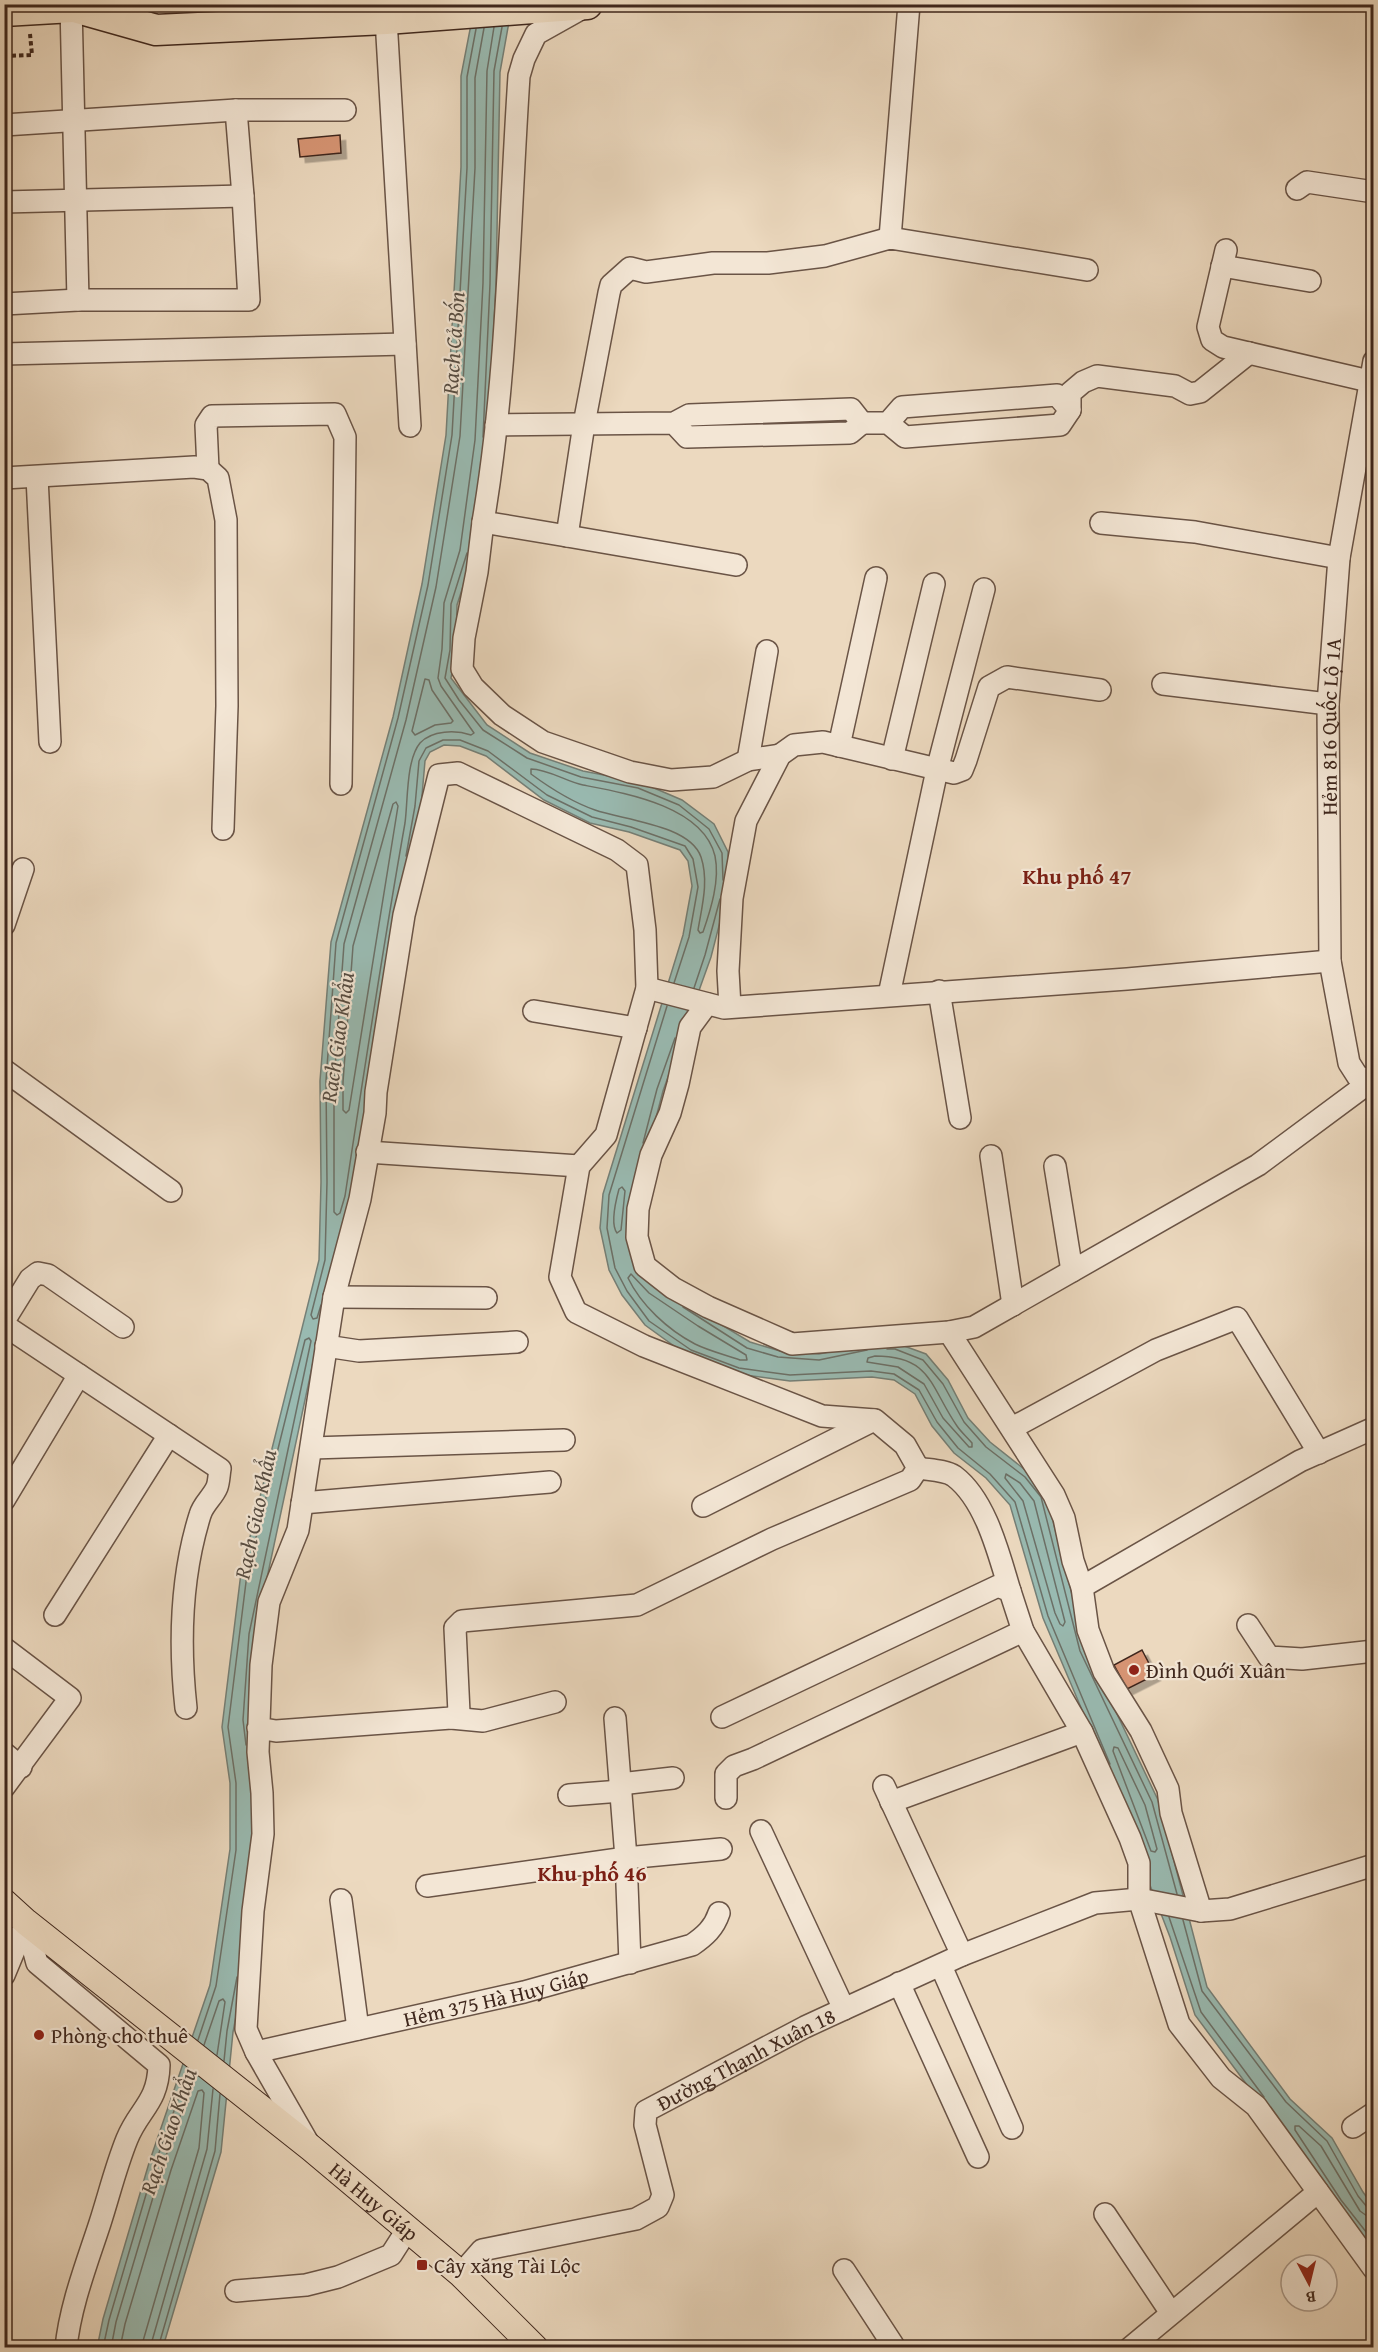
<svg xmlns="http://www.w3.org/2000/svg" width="1378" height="2352" font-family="'Gentium Book Plus',serif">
	<defs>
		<filter id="shadow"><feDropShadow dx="5.5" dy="5.5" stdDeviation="0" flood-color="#0004"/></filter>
	</defs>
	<rect width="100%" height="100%" fill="#ecd9bf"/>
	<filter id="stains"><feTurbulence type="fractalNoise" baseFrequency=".00333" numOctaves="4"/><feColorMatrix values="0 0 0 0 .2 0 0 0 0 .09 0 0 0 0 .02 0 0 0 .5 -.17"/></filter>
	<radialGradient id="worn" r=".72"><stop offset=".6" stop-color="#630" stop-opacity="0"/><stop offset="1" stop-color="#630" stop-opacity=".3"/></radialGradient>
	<path fill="#99bab1" stroke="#757f76" stroke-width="1.5" d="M512,5L500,72L496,284L488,441L474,553L457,605L456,650L451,678L487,725L530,753L583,771L640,782L682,800L714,824L728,852L729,887L711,957L663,1091L639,1182L641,1263L705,1315L750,1342L780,1351L819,1354L873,1343H896L926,1354L948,1380L968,1418L990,1442L1029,1473L1046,1494L1086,1649L1158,1800L1207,1987L1290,2099L1332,2138L1363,2192L1373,2206V2265L1259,2101L1195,2015L1170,1937L1085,1717L1043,1618L1010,1505L986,1478L954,1453L932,1426L915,1394L894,1380L872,1377L790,1381L737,1374L688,1356L645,1325L622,1295L609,1270L600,1228L603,1194L683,935L692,886L688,861L680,850L629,832L590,823L544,800L486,756L460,746L444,745L430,752L425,761L421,807L358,1199L321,1325L255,1634L261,1806L247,1959L233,2032L221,2152L163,2347L97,2348L103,2319L149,2163L210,1985L230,1849V1783L222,1727L241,1573L319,1260L321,1182L320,1081L331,942L393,717L422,584L446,435L461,167V76L473,14Z"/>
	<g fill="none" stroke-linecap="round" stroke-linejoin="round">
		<g stroke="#6c7067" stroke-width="1.5">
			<path d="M484,28L475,78V168L460,436L436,587L406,720L344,944L334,1082V1212L337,1215L340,1213L345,1196C364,1071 383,947 405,823C408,801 406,760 420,743C432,730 456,730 471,735L474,733L441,686L438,678L442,649L444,603L460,550L475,440L483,283L487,71L494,27"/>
			<path d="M483,437L490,284L494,71L502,27"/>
			<path d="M467,553L451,604L450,650L445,678L459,700L483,730L527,758L581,777L638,788L679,805L709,829L722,853L723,880"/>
			<path d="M425,679L429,680L432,690L453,721L451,723L435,725L415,735L412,731Z"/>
			<path d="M531,769C548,769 567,782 583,785C625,793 703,806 715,856C720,880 711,909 703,932L700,933L698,930C702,906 709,881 701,857C690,825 624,820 595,810C572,802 550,788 531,774Z"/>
			<path d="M396,802L398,806L349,1110L346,1113L343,1110V1082L353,946L393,804Z"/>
			<path d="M406,856L415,806L419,761L426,748L443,740H460L488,751L547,795L592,817L631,827L685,846L693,859L698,887L689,937L674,983"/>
			<path d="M694,988L705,955L720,899"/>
			<path d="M667,1006L609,1195L607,1228L615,1268L627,1291L649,1321L691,1350L739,1368L790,1375L871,1371L894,1374L919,1390L937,1422L958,1448L990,1474L1015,1502L1048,1616L1110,1764"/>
			<path d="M643,1143L657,1089L675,1038"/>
			<path d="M622,1187L625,1191L621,1230L617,1233C610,1224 616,1200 619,1189Z"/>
			<path d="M631,1274L649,1293L698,1326L746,1355L747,1360H740C726,1355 709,1351 695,1344C668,1330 641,1305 628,1278Z"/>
			<path d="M321,1305L317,1318L313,1319L311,1315L325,1260L327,1182L326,1081L336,943L398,718L428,585L452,435L467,168V77L476,29"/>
			<path d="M683,1307L747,1348L778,1357L819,1360L867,1350"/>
			<path d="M887,1349H895L923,1360L943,1384L964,1422L986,1447L1025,1477L1041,1497L1080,1651L1152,1802L1177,1894"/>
			<path d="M875,1356C932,1356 930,1387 957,1426C961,1432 967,1437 972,1443V1447H969L943,1418L924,1384L898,1367L867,1362L868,1358Z"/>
			<path d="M1006,1474L1020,1483L1034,1501L1065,1622L1063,1626L1060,1624L1055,1613L1023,1501L1005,1478Z"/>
			<path d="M1114,1747L1118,1748L1145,1805L1157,1849L1155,1852L1151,1851L1113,1751Z"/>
			<path d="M1169,1917L1201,2012L1264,2097"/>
			<path d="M1183,1920L1202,1991L1286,2102L1327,2141L1358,2196L1367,2207L1374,2209"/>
			<path d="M198,2040L216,1986L236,1850V1783L228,1727L247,1574L305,1340L309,1338L311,1341L249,1634L243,1720L246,1745"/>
			<path d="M204,2045L219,2001L223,1999L225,2002L217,2055"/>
			<path d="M224,2061L227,2031L237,1977"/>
			<path d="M1374,2216H1367L1360,2211L1321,2146L1299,2126H1295V2130L1341,2200L1374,2242"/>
			<path d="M103,2348L109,2320L155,2164L189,2069"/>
			<path d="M111,2348L116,2322L162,2167L195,2074"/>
			<path d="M120,2348L125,2324L171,2170L198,2091L202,2090L204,2093L199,2148L141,2348"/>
			<path d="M150,2348L207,2149L213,2089"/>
			<path d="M158,2348L215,2151L220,2094"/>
		</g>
	</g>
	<g fill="#d69473" stroke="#3f271d" stroke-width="1.5" filter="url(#shadow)">
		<path d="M340,135L341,153L300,157L298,139Z"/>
		<path d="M1142,1650L1155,1675L1127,1689L1114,1665Z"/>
	</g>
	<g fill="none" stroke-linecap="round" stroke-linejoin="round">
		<defs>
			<g id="minor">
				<path d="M71,6L78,300"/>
				<path d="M386,19L410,426"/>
				<path d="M4,125L236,110H345"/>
				<path d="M1297,189L1307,182L1374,192"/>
				<path d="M4,202L243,196"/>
				<path d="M890,238L909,4"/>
				<path d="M1226,250L1208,327L1212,340L1223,347L1369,381"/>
				<path d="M1222,266L1310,281"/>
				<path d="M4,304L78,300H249L243,196L236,110"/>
				<path d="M4,354L405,344"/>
				<path d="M1070,410V393L1083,382L1097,376L1175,386L1190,394L1200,392L1249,353"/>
				<path d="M862,423H888L905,437L1060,425L1070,410L1057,395L902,407L888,423"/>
				<path d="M496,425L674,423L689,415L851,409L862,423L850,433L687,437L674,423"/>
				<path d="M208,469L206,425L212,416L335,414L345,437L341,784"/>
				<path d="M37,477L50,742"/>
				<path d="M4,478L194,467L208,469L218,478L226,520L227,706L223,829"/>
				<path d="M483,522C508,375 509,226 519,76L524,59L536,34L586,6"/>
				<path d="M1101,523L1195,532L1339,558"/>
				<path d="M567,536L736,565"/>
				<path d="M1163,684L1328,704"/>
				<path d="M839,746L876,578"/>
				<path d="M780,755L748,760L713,777L671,780L630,772L543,742L502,715L473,687L462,669L464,638L477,572L483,522L567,536L584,424L609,293L611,285L630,268L646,272L713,263H768L825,256L890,238L1087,270"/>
				<path d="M892,759L934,584"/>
				<path d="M748,760L767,651"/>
				<path d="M4,925L23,869"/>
				<path d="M647,988L724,1008L1127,979L1330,961"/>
				<path d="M939,991L960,1118"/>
				<path d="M889,995L937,770L984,589"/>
				<path d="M707,1004L690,1027L678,1084L670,1113L651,1155L638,1209L637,1237L645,1266L673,1288L708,1307L792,1344L949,1332L974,1327L1258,1165L1374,1079"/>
				<path d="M730,1007L728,971L732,898L746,821L780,755L794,745L823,742L954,773L962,770L966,760L989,687L1007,677L1100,690"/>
				<path d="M534,1011L636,1028"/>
				<path d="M4,1070L171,1191"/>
				<path id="s1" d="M1372,1080L1358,1077L1349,1063L1330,961L1328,704L1339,558L1374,361"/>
				<path d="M367,1152L579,1166"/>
				<path d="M991,1156L1013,1305"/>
				<path d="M1055,1166L1072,1271"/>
				<path d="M334,1297L486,1298"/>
				<path d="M4,1321L30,1279L38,1273L48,1275L123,1327"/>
				<path d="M4,1325L220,1469C219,1474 219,1482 217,1487C213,1497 203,1504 200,1515C181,1576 179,1644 186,1708"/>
				<path d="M949,1332L1054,1495L1064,1518L1073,1561L1082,1587L1088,1630L1104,1672L1141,1731L1168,1789L1171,1813L1201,1911"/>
				<path d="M326,1346L359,1351L517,1342"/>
				<path d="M1012,1428L1156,1350L1237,1318L1319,1453"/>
				<path d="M312,1448L564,1440"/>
				<path d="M918,1468C928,1470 945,1470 954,1476C986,1500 999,1555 1010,1591"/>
				<path d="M4,1500L79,1375"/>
				<path d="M302,1503L550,1482"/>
				<path d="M703,1506L874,1420"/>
				<path d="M1082,1587L1300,1461L1374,1428"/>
				<path d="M55,1615L169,1435"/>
				<path d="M1248,1625L1269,1657L1302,1659L1374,1651"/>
				<path d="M4,1648L70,1698L4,1787"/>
				<path d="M722,1717L998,1586L1010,1591L1023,1631L1082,1732L1130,1838L1139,1863V1899L1179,2024L1221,2078L1256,2106L1374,2269"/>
				<path d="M451,1718L483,1721L555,1702"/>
				<path d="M615,1718L626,1858L630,1963"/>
				<path d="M258,1728L276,1731L451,1718L459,1713L455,1628L462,1621L637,1605L772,1539L910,1480L918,1468L905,1445L875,1420L822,1416L644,1346L576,1312L560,1277L579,1166L606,1135L647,988L645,930L637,865L617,850L458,773L439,775L404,915L376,1092L375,1113L360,1199L334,1297L298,1530L269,1602L261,1665L258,1752L262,1793L263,1834L253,1911L246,2029L256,2052L307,2141"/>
				<path d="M4,1753L21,1767"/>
				<path d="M620,1784L673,1778"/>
				<path d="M884,1786L962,1955"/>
				<path d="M569,1795L621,1791"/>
				<path d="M726,1798V1774L734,1766L753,1759L1023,1631"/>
				<path d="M891,1802L1082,1732"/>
				<path d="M761,1831L844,2009"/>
				<path d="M427,1886L626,1858L721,1849"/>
				<path d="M341,1900L358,2029"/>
				<path d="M26,1922L37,1963L159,2065C158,2103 139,2109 127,2139C116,2166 109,2195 100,2223C87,2263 70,2306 66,2348"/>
				<path d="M941,1966L1012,2128"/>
				<path d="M4,1975L26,1922"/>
				<path d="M899,1983L978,2157"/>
				<path id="s2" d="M256,2052L524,1992L692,1945C705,1936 714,1928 719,1913"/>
				<path d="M1353,2127L1374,2113"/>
				<path d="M1105,2214L1171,2313"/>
				<path d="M844,2270L895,2348"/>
				<path id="s3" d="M461,2274L482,2250L636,2219L658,2207L663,2195L645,2125L646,2111L805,2027L844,2009L962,1955L1095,1903L1139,1899L1201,1911L1230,1909L1374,1865"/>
				<path d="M236,2291L306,2285L338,2277L391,2255L407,2230"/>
				<path d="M1130,2348L1318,2192"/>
			</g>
			<g id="major">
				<path id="s4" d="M4,1902L26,1922L311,2148L461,2274L535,2348"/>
			</g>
			<g id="highway">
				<path d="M71,6L156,30L386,19L587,4"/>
				<path d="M4,11L90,6"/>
			</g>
		</defs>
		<use href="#minor" stroke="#6a5446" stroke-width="24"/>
		<use href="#major" stroke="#3f271d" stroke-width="28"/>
		<use href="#highway" stroke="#3f271d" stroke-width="33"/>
		<path stroke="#3f271d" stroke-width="4" stroke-dasharray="4.5 3" stroke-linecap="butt" d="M4,56L32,55L30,34"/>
		<use href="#minor" stroke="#f3e6d5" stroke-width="21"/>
		<use href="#major" stroke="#ecd9bf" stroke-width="26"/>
		<use href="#highway" stroke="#ecd9bf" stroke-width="30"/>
	</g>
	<g fill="#8f2418" stroke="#f3e6d5" stroke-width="2">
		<circle cx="1134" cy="1670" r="6"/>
		<circle cx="39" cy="2035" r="6"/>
		<rect x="416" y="2259" width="12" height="12" rx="3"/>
	</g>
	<g text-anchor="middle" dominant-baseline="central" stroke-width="4.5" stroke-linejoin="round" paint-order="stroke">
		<g font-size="21" fill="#3f271d" stroke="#f3e6d5">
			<text stroke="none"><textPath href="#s1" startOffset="369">Hẻm 816 Quốc Lộ 1A</textPath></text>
			<text stroke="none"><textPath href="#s2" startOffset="246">Hẻm 375 Hà Huy Giáp</textPath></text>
			<text stroke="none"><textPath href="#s3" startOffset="426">Đường Thạnh Xuân 18</textPath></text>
			<text stroke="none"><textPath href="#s4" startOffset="476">Hà Huy Giáp</textPath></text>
		</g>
		<g font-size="21" fill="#3f271d" stroke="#f3e6d5" text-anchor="start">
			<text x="1146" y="1670">Đình Quới Xuân</text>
			<text x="51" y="2035">Phòng cho thuê</text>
			<text x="434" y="2265">Cây xăng Tài Lộc</text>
		</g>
		<g font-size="22" font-style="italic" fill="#564c42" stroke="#f3e6d5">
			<text transform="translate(453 343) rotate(-86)">Rạch Cả Bốn</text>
			<text transform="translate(337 1037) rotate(-82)">Rạch Giao Khẩu</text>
			<text transform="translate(255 1514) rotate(-78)">Rạch Giao Khẩu</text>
			<text transform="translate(168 2131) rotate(-71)">Rạch Giao Khẩu</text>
		</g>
		<g font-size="22" font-weight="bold" fill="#7a1f14" stroke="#f3e6d5">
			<text x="1077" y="876">Khu phố 47</text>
			<text x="592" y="1873">Khu phố 46</text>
		</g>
	</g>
	<rect width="1378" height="2352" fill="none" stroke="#ecd9bf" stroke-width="24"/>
	<rect x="6" y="6" width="1366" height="2340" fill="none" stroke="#3f271d" stroke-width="3"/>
	<rect x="12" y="12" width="1354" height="2328" fill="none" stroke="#3f271d" stroke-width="1.5"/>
	<g transform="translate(1309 2283) rotate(173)"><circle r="28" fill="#f3e6d5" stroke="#ab9a8b" stroke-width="1.5"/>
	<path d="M0-4.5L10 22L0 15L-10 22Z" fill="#8f2418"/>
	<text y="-9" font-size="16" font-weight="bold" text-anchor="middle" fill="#3f271d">B</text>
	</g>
	<rect width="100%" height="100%" filter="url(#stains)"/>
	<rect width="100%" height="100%" fill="url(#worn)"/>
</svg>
